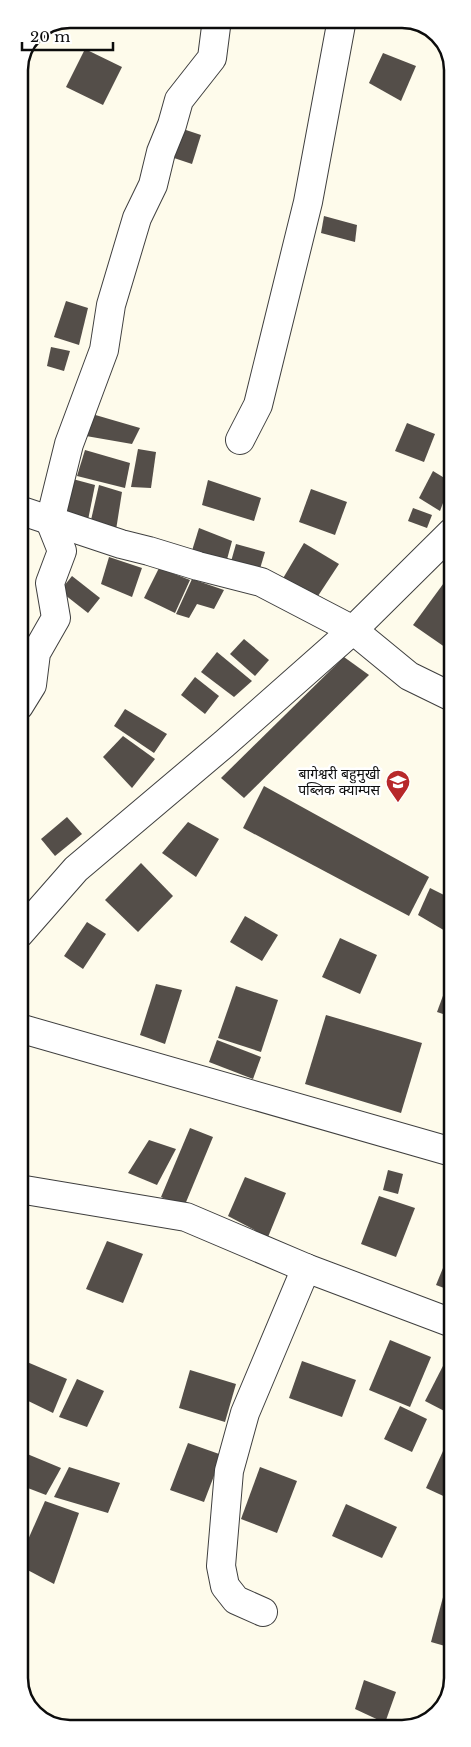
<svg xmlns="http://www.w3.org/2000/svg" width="471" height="1747" font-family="'Libre Baskerville','Noto Sans Devanagari',serif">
	<rect width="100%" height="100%" fill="#fefbeb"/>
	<g fill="#544e49">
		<path d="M85,49L122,67L103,105L66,87Z"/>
		<path d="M383,53L416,66L401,101L369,83Z"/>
		<path d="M183,129L201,135L192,164L174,158Z"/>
		<path d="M324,216L357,225L355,242L321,233Z"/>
		<path d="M66,301L88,308L79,345L54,337Z"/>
		<path d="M51,347L70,351L64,371L47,366Z"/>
		<path d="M92,414L140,428L132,444L86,436Z"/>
		<path d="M407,423L435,434L424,462L395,451Z"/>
		<path d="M138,449L156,452L151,488L131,487Z"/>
		<path d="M85,450L130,463L125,488L77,476Z"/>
		<path d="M433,471L451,482L440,511L419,498Z"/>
		<path d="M69,478L95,485L88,520L59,515Z"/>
		<path d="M208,480L261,498L254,521L202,505Z"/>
		<path d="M99,485L122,492L116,530L91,520Z"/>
		<path d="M311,489L347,502L335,535L299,522Z"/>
		<path d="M413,508L432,515L427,528L408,521Z"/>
		<path d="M199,528L232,541L226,563L191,554Z"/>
		<path d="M304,543L339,564L316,599L282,580Z"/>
		<path d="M236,544L265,552L259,572L230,565Z"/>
		<path d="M109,557L142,568L132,597L101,584Z"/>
		<path d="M159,568L190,580L175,613L144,598Z"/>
		<path d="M72,576L100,598L88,613L60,591Z"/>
		<path d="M449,576L452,578V652L413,625Z"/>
		<path d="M192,579L224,590L214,609L197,604L189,618L176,614Z"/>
		<path d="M244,639L269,660L255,676L230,654Z"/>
		<path d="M217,652L252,681L234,697L201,672Z"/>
		<path d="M344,657L369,675L244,798L221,778Z"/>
		<path d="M195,677L219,696L205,714L181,695Z"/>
		<path d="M125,709L167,734L154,753L114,726Z"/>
		<path d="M123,736L155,759L132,788L103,757Z"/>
		<path d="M264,786L429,877L409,916L243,828Z"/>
		<path d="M67,817L82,834L55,856L41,839Z"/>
		<path d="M188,822L219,839L196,877L162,853Z"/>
		<path d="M141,863L173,896L138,932L105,900Z"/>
		<path d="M430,888L452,899V935L418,915Z"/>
		<path d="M245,916L278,935L262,961L230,942Z"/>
		<path d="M87,922L106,934L83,969L64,956Z"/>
		<path d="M340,938L377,955L360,994L322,977Z"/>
		<path d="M452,971V1017L437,1012Z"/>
		<path d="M156,984L182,990L165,1044L140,1035Z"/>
		<path d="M236,986L278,1000L261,1052L218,1038Z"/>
		<path d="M326,1015L422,1043L401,1113L305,1084Z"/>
		<path d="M217,1040L261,1057L253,1079L209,1062Z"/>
		<path d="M190,1128L213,1137L184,1207L161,1197Z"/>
		<path d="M149,1140L176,1149L157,1185L128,1173Z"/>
		<path d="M388,1170L403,1174L398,1194L383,1190Z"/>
		<path d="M245,1177L286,1193L268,1237L228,1216Z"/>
		<path d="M379,1196L415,1208L396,1257L361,1244Z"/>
		<path d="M107,1241L143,1254L123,1303L86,1289Z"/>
		<path d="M452,1246V1291L436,1285Z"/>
		<path d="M390,1340L431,1357L410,1407L369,1390Z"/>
		<path d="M20,1359L67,1379L53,1413L20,1397Z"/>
		<path d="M446,1360L452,1363V1415L425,1401Z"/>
		<path d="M302,1361L356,1380L342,1417L289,1398Z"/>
		<path d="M190,1370L236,1384L225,1422L179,1408Z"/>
		<path d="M77,1379L104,1391L87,1427L59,1417Z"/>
		<path d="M400,1406L427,1419L412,1452L384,1439Z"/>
		<path d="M449,1438L452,1439V1500L426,1488Z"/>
		<path d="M188,1443L222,1455L204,1502L170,1490Z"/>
		<path d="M20,1451L61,1468L46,1495L20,1485Z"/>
		<path d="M69,1467L120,1483L108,1513L54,1497Z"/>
		<path d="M260,1467L297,1481L277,1533L241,1519Z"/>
		<path d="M45,1501L79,1513L54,1584L20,1566V1558Z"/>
		<path d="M346,1504L397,1527L382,1558L332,1536Z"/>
		<path d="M446,1586L452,1587V1648L431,1642Z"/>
		<path d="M364,1680L396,1692L385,1723L355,1709Z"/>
	</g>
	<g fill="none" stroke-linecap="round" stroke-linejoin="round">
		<defs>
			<g id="street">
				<path d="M240,440L258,405L308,202L342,19"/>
				<path d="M19,510L121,544L149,551L198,566L261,582L353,630L409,676L452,697"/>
				<path d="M19,706L32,685L36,653L56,618L50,583L62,551L50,521L69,444L104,350L111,305L137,218L153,185L161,152L172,125L179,100L212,58L217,19"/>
				<path d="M19,934L76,869L224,744L353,630L452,532"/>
				<path d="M19,1028L452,1152"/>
				<path d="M19,1189L186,1217L306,1268L452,1323"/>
				<path d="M263,1612L236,1600L225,1586L221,1566L229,1471L245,1413L306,1268"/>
			</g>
		</defs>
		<use href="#street" stroke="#3f3f3f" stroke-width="30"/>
		<use href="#street" stroke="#fff" stroke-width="28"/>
	</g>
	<defs>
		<symbol id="school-pin" viewBox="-11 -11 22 30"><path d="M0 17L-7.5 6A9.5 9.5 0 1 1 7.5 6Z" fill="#b7282a" stroke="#fff"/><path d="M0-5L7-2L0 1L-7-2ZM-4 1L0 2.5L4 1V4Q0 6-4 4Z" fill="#fff"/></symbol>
	</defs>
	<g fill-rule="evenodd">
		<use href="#school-pin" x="384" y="768" width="28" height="38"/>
	</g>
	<g text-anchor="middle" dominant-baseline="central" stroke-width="5" stroke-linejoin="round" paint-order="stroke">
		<g font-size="14" fill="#0c0c0c" stroke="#fff" text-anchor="end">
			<text x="380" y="774">बागेश्वरी बहुमुखी<tspan x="380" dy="16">पब्लिक क्याम्पस</tspan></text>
		</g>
	</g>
	<path d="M0 0H471V1747H0ZM70 28H402A42 42 0 0 1 444 70V1678A42 42 0 0 1 402 1720H70A42 42 0 0 1 28 1678V70A42 42 0 0 1 70 28Z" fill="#fff" fill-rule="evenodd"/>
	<path fill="none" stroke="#0c0c0c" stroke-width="2.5" d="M70 28H402A42 42 0 0 1 444 70V1678A42 42 0 0 1 402 1720H70A42 42 0 0 1 28 1678V70A42 42 0 0 1 70 28Z"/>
	<path d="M22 42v8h91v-8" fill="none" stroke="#0c0c0c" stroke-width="2.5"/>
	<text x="30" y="42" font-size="15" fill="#0c0c0c" stroke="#ffffff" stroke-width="4" paint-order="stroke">20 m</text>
</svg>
